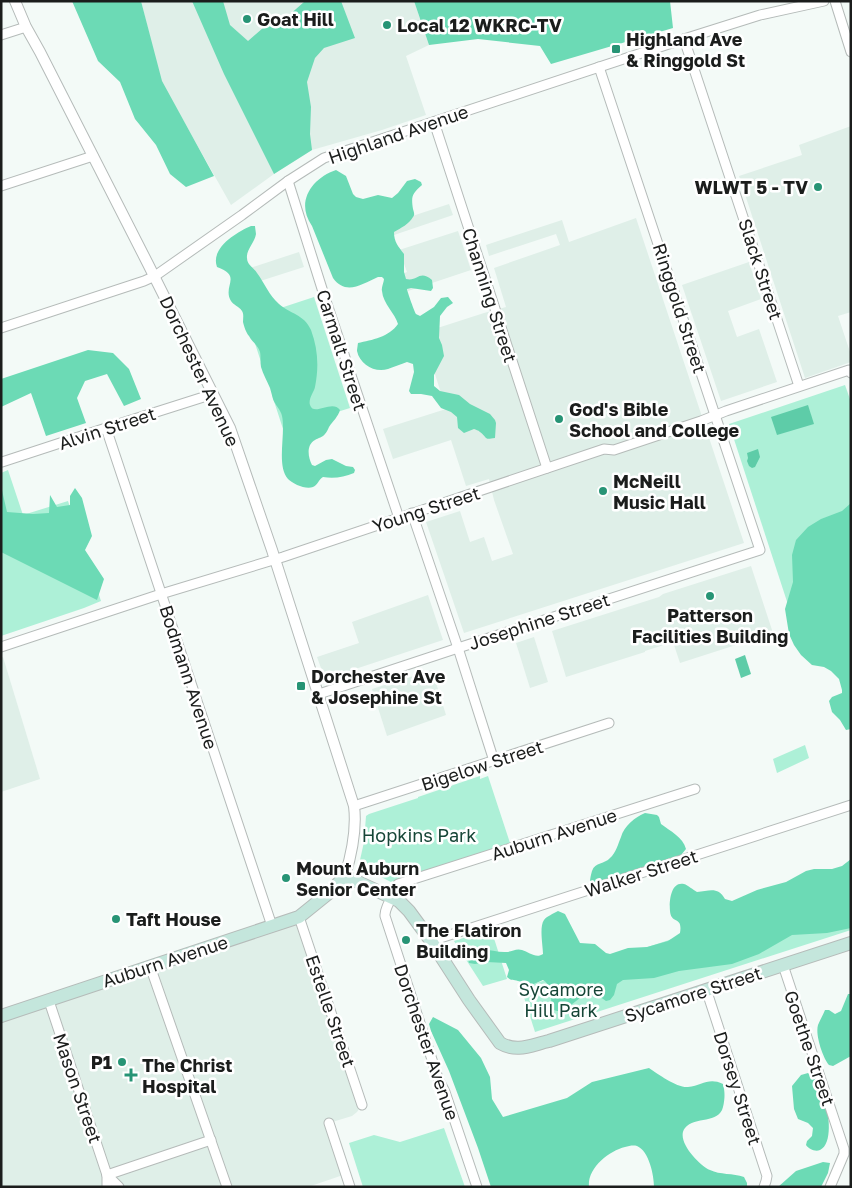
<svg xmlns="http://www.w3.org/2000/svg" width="852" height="1188" font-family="'Golos Text',sans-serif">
	<rect width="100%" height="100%" fill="#f3faf7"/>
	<g fill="#dfefe8">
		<path d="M141,1H414L429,45L406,56L426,115L382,130L312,150L274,174L231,205L161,81Z"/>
		<path d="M851,126V312L838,316L851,355V362L805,378L739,176L802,155L799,145Z"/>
		<path d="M449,204L453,215L394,235L391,223Z"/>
		<path d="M636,218L744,543L464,633L426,522L460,511L470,542L484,537L492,561L513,554L494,500L489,479L466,486L451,440L393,459L383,429L446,409L422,333L484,313L506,307L494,268L560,245L556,234L489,256L486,245L562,220L569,242Z"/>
		<path d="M458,231L471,270L408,291L402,274L407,272L399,250Z"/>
		<path d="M299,252L304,267L251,284L247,269Z"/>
		<path d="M749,262L761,299L728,311L737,337L759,329L777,382L721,401L682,285Z"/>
		<path d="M751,566L773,633L680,663L673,642L645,651V652L566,677L552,631L659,597L663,594Z"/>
		<path d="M428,595L443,640L325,679L317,657L359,643L352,622Z"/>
		<path d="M534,637L548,682L530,688L516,643Z"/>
		<path d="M3,657L40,779L1,792V658Z"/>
		<path d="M432,670L446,715L387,736L372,689Z"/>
		<path d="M299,917L362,1105L357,1112L352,1116L329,1123L346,1174L308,1187H1V1016Z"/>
	</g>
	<g fill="#adf0d7">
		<path d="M314,297L350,408L283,429L272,395L301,385L264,371L247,319Z"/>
		<path d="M845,385L851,402V608L795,626L729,424Z"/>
		<path d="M8,470L23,515L68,501L101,601L84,608L1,636V473Z"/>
		<path d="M805,745L809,758L777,773L773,759Z"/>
		<path d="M480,776V779L488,776L510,843L391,882L361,867L360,860L364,842L366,816L369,814L418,798V797Z"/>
		<path d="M851,881V930L535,1032L521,988Z"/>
		<path d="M491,929L507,979L483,986L454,941Z"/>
		<path d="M444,1128L465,1187H363L349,1143L374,1135L400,1142Z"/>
	</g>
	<g fill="#6cdab5">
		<path d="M72,1H141L162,81L214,176L186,187L170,174L156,145L135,119L120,82L98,61Z"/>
		<path d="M192,1H223L230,25L248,41L263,28L288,16L304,2V1H341L355,38L324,48L315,58L307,82L311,107L310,134L312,150L274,174L224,74Z"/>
		<path d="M414,1H670L673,28L551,64L540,46L478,39L429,45Z"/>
		<path d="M336,170L346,176L353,194L356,197L363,199L378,195L392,198L398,193L407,181L415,179L421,182L422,185C412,194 411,196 413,209C414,213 415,214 413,217C409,224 401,228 394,232C394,242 398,246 404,254V272L406,279C418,282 419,269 432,280L433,288L431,291L411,288L407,289C407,291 415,313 416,314C417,315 419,315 420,316L434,307L441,298L448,297L453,303L447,307L440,316L439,338L442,345L444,356L434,375V386L440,391L459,395L470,404L490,414L495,420L496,423L495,438C483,440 488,438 480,432C478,430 476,430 474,429L464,433L458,428L457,417L451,412L441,408L432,396L421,394H411L409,391L414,372L413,364L407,362C401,364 394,367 388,369C375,373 360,365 357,351C357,350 358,343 358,343C372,340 389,337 398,324C395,313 383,304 382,291C381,288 384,282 384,279L382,277H378C362,284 346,296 333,278L312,226C295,202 312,178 336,170Z"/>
		<path d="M251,226H255C255,227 256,233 256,234C255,242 246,250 247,258C247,265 254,268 257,273C265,284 269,295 279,304C290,314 304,314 311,330C318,349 319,367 315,387C314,392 308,399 310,405C314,417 332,399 340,410C338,417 333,421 329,427C328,429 327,432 325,434C323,437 318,438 315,440C306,445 308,457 312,465L315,466L326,460L332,459L346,466L353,467L355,470L354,473C344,477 334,479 323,477C319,479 317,486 313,487C306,490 293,484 288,479C276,466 286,433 282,416C281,410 275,405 273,399C272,395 271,392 270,388C267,381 263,374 261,367C260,362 261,356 260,352C258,345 252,342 249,336C246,333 244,326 243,322C243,318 244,314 242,311C239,306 233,305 231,301C222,286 243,276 217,267C210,248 237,232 251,226Z"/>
		<path d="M88,350L113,353L129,369L141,399L124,406L107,374L85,381L77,398L86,423L46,436L31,393L1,407V379Z"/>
		<path d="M1,486L7,512L33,514L49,513L50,495L57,507L70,505V496L75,488L82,498L92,536L85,550L104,579L97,600L1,552Z"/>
		<path d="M851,503V729L846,730L840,720L832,712L829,701L832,697L842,693V690L839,679L831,671L824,667L812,665L801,655L794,645L789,634L785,609L793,582L792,555L796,540L808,527L821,519L842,511Z"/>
		<path d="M645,813L657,815L659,817L661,824C670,831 683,837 686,849L681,855L609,881L594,883L590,882C590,878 591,875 592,871C595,862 605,864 610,858C616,853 618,844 621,837C624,826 635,817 645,813Z"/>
		<path d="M851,859V928L827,933L792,935L759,954L732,964L679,971L654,978L623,980L617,984L614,995L610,1000L606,1001L596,994H585L562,1012C560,1011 555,1011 554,1010C548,1005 556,988 543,980L534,984L531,988C526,986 523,982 518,981C513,979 511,981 507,977L509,970L506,963L487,962L475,964L469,963L468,959C475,942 493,953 506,952C512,952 516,948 522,950C529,952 536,959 543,954C543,946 539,927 544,920C547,916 553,914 558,911L565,914L580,943L595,944L606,953L610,954L628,948L647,947L668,941L680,933C683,915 671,925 670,911C669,901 671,881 684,884C688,885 693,890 697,892C709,891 718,886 725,899L732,901L757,890L786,882L806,871L814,869H832L842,866Z"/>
		<path d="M848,994H851V1056L833,1066L829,1065C823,1058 815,1035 818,1025C820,1020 823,1015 825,1010H829L835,1014L841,1011Z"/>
		<path d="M433,1017L458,1030L481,1058L490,1077L492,1099L503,1117L567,1098L592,1082L649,1068C658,1074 677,1088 688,1087C702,1086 708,1077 723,1084C725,1092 725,1098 723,1107C719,1124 695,1116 685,1128C675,1140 699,1165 710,1170C720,1175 733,1173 744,1177L747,1183V1187H654C654,1175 649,1151 637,1146C633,1145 629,1146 625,1147C609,1151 587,1168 589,1187H491L478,1148L449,1071L431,1031L429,1024Z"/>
		<path d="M808,1073L812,1074L814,1077C818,1085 823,1093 825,1102C829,1113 833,1144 820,1150C815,1152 809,1149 806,1145L807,1141L812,1136L813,1128L808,1123L798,1119L794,1109L792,1086L801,1075Z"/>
		<path d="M823,1162L830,1163L828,1173L821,1187H778L796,1171Z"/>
	</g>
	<g fill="#5ecca8">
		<path d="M808,405L814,424L777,435L771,417Z"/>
		<path d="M758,449L760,457L755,467L752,468L749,466L747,461L748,458L747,453Z"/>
		<path d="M745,655L751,674L741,678L735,659Z"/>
	</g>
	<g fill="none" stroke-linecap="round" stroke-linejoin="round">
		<defs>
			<g id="minor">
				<path d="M835,1L851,52"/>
				<path d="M1,35L26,27"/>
				<path d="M684,39L799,386"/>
				<path d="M434,122L547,468"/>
				<path d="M288,181L324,295L399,518"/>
				<path d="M1,186L93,156"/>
				<path d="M1,328L144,281L155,276L242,215L288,181L324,158L684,39L760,15L824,1"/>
				<path d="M106,428L272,926"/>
				<path d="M2,462L106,428L213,394"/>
				<path d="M412,513L458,648L494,761"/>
				<path d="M1,647L161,594L283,557L604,449L614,450L701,421L726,411L849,370L851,373"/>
				<path d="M319,694L458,648L760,550L599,67"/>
				<path d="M354,806L609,723"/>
				<path d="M299,917L362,1105"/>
				<path d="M431,941L851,805"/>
				<path d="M783,965L844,1149V1154L830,1187"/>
				<path d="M150,966L227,1187"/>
				<path d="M706,989L767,1176L766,1181L764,1187"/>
				<path d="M49,1001L107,1175V1187"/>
				<path d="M329,1123L350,1187"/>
				<path d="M107,1175L211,1140"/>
				<path d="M107,1175L119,1187"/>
				<path d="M477,1187L445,1092L438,1078L385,916C384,908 395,893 398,884L695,789"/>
			</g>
			<path id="tertiary" d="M15,1L26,27L40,52L148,264L230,428L272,550L354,806C357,830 352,853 345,876"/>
			<path id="secondary" d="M1,1016L299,917L330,892L345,876L399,901L409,911L431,941L469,1000L500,1043C517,1053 531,1045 549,1041L851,943"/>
		</defs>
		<use href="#minor" stroke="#b5bbb9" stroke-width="11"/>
		<use href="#tertiary" stroke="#b5bbb9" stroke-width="12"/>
		<use href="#secondary" stroke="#b5bbb9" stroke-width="14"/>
		<use href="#minor" stroke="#fff" stroke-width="9"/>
		<use href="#tertiary" stroke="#fff" stroke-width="10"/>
		<use href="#secondary" stroke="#c4e6dc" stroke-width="12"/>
	</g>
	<g fill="#279475" stroke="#fff" stroke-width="2">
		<circle cx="247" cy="19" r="5"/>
		<circle cx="387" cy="25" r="5"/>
		<rect x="611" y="44" width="10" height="10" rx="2.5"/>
		<circle cx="818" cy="187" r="5"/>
		<circle cx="559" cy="419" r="5"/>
		<circle cx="603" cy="491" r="5"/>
		<circle cx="710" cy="596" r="5"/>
		<rect x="296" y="681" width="10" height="10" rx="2.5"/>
		<circle cx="286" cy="878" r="5"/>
		<circle cx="116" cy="919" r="5"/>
		<circle cx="406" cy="940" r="5"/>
		<circle cx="122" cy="1062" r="5"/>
		<path d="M128.5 1067.5h5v5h5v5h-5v5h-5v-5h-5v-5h5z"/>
	</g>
	<g text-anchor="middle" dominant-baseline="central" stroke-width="5" stroke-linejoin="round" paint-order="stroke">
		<g font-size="18" font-weight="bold" fill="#1b1d1c" stroke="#fff" text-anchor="start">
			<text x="257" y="19">Goat Hill</text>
			<text x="397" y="25">Local 12 WKRC-TV</text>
			<text x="626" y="39">Highland Ave<tspan x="626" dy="21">&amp; Ringgold St</tspan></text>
			<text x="808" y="187" text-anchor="end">WLWT 5 - TV</text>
			<text x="569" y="409">God's Bible<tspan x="569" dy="21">School and College</tspan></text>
			<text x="613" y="481">McNeill<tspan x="613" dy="21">Music Hall</tspan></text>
			<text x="710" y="615" text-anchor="middle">Patterson<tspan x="710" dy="21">Facilities Building</tspan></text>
			<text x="311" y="676">Dorchester Ave<tspan x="311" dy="21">&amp; Josephine St</tspan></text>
			<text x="296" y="868">Mount Auburn<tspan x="296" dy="21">Senior Center</tspan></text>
			<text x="126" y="919">Taft House</text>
			<text x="416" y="930">The Flatiron<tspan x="416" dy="21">Building</tspan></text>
			<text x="112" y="1062" text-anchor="end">P1</text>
			<text x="142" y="1065">The Christ<tspan x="142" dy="21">Hospital</tspan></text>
		</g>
		<g font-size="18" fill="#1b1d1c" stroke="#fff">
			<text transform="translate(398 134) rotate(-19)">Highland Avenue</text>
			<text transform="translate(761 269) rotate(72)">Slack Street</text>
			<text transform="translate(490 295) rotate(72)">Channing Street</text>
			<text transform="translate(680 308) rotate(72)">Ringgold Street</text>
			<text transform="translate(342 350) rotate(72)">Carmalt Street</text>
			<text transform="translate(200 371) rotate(65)">Dorchester Avenue</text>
			<text transform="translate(107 428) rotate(-18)">Alvin Street</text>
			<text transform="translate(426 509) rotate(-18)">Young Street</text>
			<text transform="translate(539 621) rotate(-18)">Josephine Street</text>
			<text transform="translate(189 677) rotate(72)">Bodmann Avenue</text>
			<text transform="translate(482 765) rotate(-18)">Bigelow Street</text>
			<text transform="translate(554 834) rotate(-18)">Auburn Avenue</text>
			<text transform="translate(641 873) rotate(-18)">Walker Street</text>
			<text transform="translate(165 961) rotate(-18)">Auburn Avenue</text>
			<text transform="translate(693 994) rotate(-18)">Sycamore Street</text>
			<text transform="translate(331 1011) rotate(71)">Estelle Street</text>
			<text transform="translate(427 1042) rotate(71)">Dorchester Avenue</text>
			<text transform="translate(810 1048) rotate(71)">Goethe Street</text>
			<text transform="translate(78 1088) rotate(71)">Mason Street</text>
			<text transform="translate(738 1088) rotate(72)">Dorsey Street</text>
		</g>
		<g font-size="18" fill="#164637" stroke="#fff">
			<text x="419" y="835">Hopkins Park</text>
			<text x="561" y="989">Sycamore<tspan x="561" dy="21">Hill Park</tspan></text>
		</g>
	</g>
	<rect width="852" height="1188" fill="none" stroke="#1b1d1c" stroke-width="5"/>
</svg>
